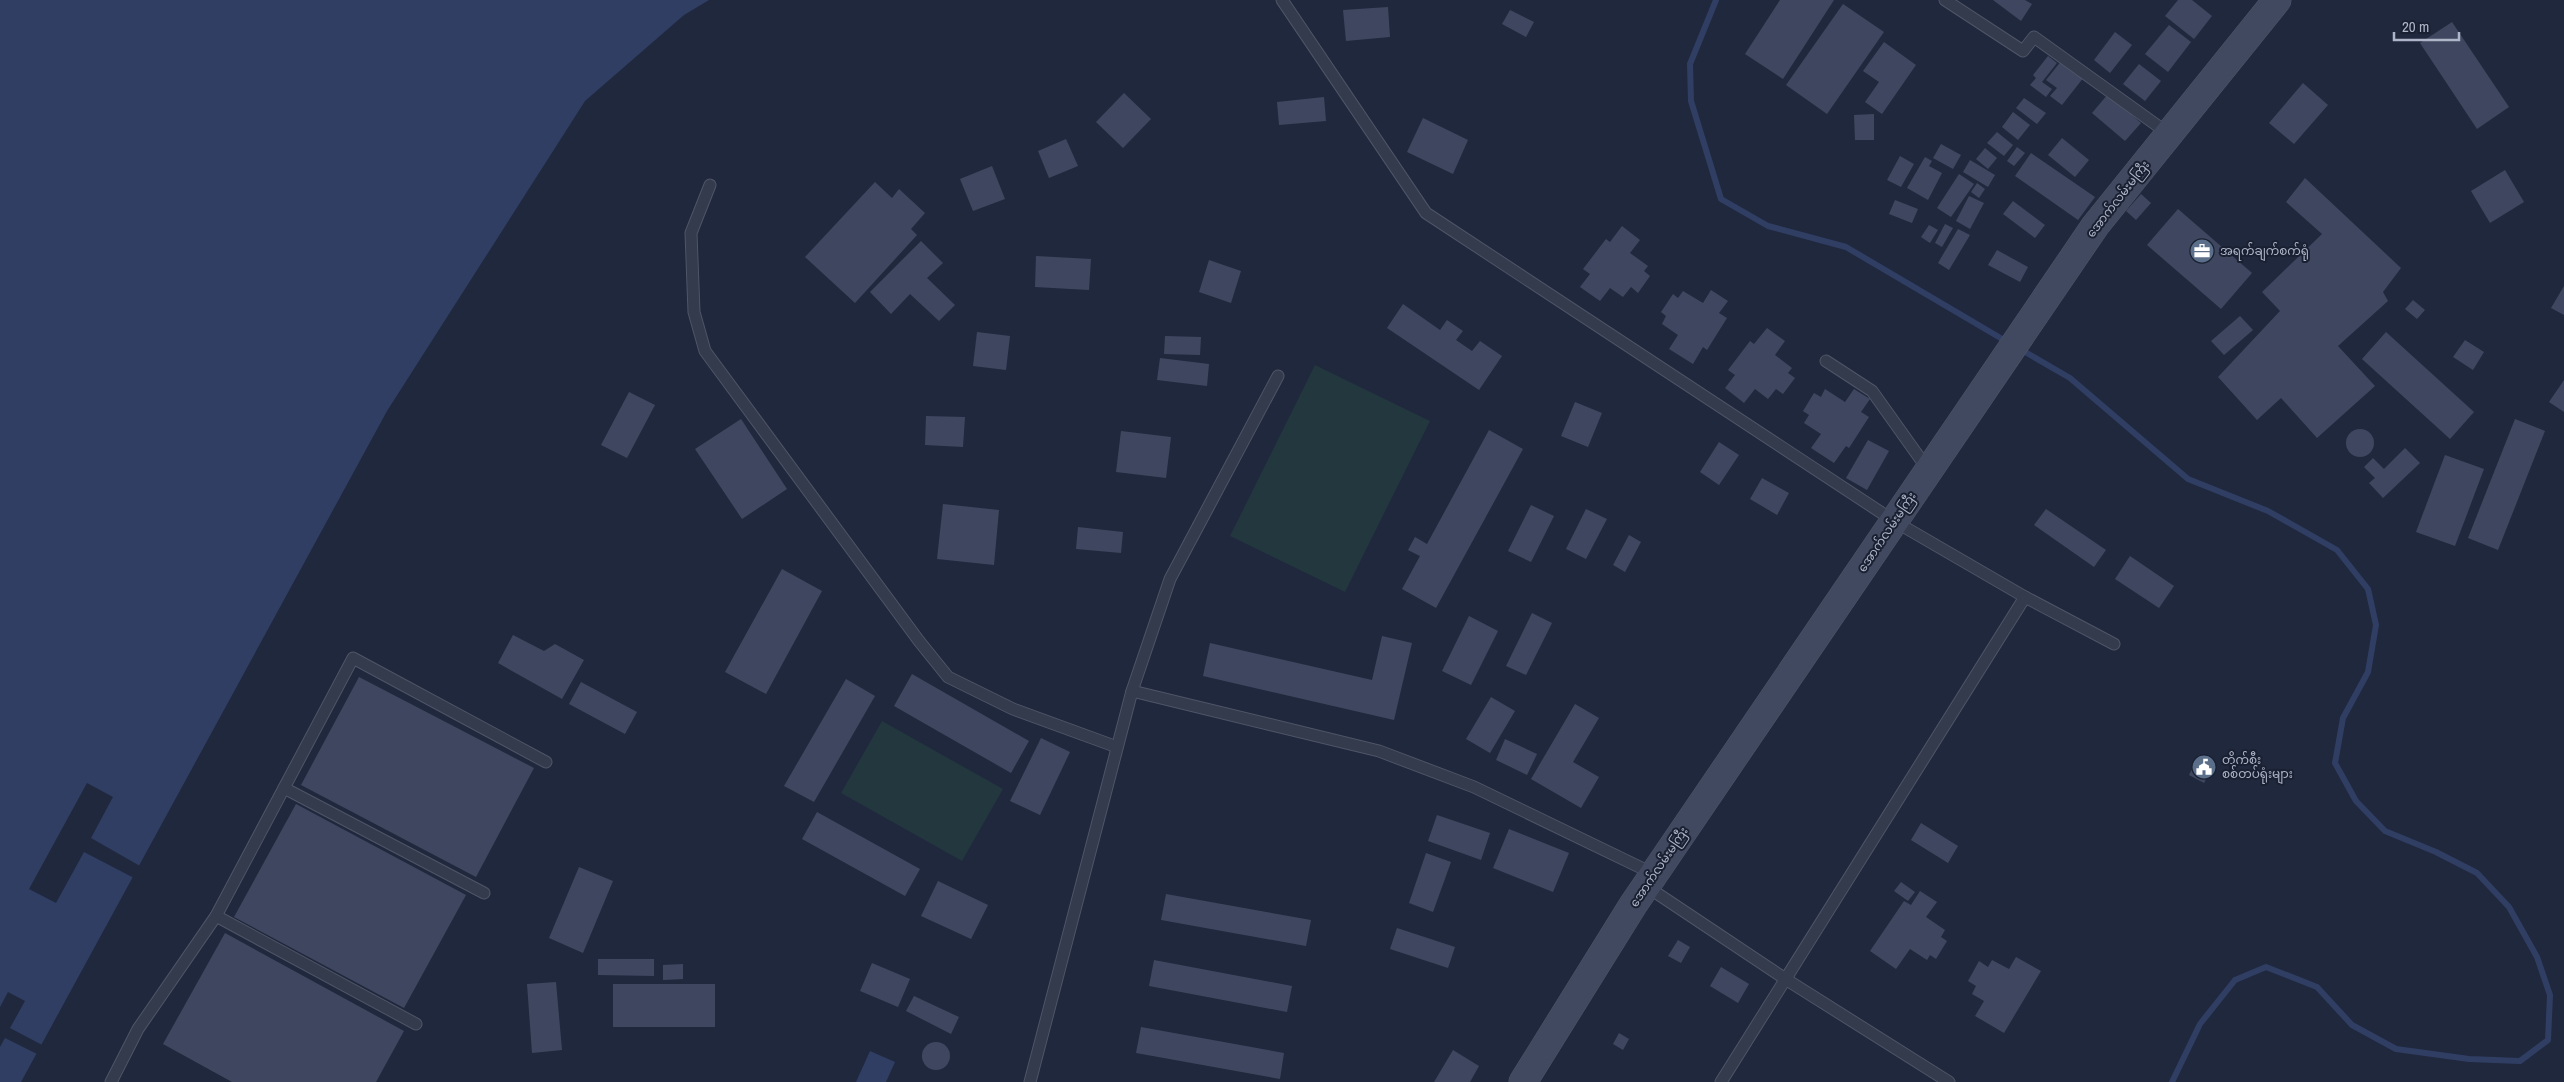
<svg xmlns="http://www.w3.org/2000/svg" width="2564" height="1082" font-family="'Archivo Narrow','Noto Sans Myanmar',sans-serif">
	<rect width="100%" height="100%" fill="#20283d"/>
	<g fill="#22373e">
		<path d="M1315,365L1430,421L1345,592L1230,536Z"/>
		<path d="M882,721L1003,789L962,861L841,793Z"/>
	</g>
	<g fill="#303e64">
		<path d="M0,0H709L684,15L585,101L387,411L21,1082H0Z"/>
		<path d="M870,1051L895,1062L886,1082H856Z"/>
	</g>
	<g fill="#20283d">
		<path d="M87,783L113,797L91,838L140,866L134,878L84,852L56,903L29,889Z"/>
		<path d="M8,992L25,1001L10,1028L44,1046L39,1055L5,1038L0,1047V1007Z"/>
	</g>
	<g fill="none" stroke-linecap="round" stroke-linejoin="round">
		<g stroke="#303e64" stroke-width="6">
			<path d="M1716,0L1690,64L1691,101L1721,199L1768,226L1846,247L2009,343"/>
			<path d="M2020,349L2070,378L2188,479L2268,511L2337,550L2368,589L2376,625L2368,672L2343,718L2335,763L2356,801L2385,831L2436,852L2477,873L2509,907L2537,957L2550,995L2548,1040L2520,1061L2469,1059L2396,1049L2352,1025L2317,987L2266,967L2235,980L2200,1024L2172,1082"/>
		</g>
	</g>
	<g fill="#3e475f">
		<path d="M1780,0H1834L1783,79L1745,54Z"/>
		<path d="M1993,0H2025L2032,4L2021,21Z"/>
		<path d="M2178,0H2192L2212,16L2194,39L2165,16Z"/>
		<path d="M1843,4L1884,32L1827,114L1786,85Z"/>
		<path d="M1388,7L1390,37L1346,41L1343,10Z"/>
		<path d="M1510,10L1534,22L1526,37L1502,24Z"/>
		<path d="M2452,22L2509,107L2477,129L2420,43Z"/>
		<path d="M2169,25L2191,42L2168,72L2145,54Z"/>
		<path d="M2115,32L2132,45L2110,73L2094,60Z"/>
		<path d="M1884,42L1916,65L1882,114L1865,102L1879,82L1863,71Z"/>
		<path d="M2048,56L2057,63L2042,82L2052,89L2046,97L2030,85L2036,78L2033,75Z"/>
		<path d="M2062,60L2084,77L2062,105L2050,96L2057,88L2046,80Z"/>
		<path d="M2139,64L2161,81L2145,101L2123,84Z"/>
		<path d="M2303,83L2328,105L2294,144L2269,123Z"/>
		<path d="M1124,93L1151,119L1123,148L1096,122Z"/>
		<path d="M2108,94L2141,123L2125,141L2092,113Z"/>
		<path d="M1324,97L1326,121L1279,125L1277,102Z"/>
		<path d="M2024,98L2046,113L2037,124L2016,108Z"/>
		<path d="M2013,112L2030,125L2018,140L2002,127Z"/>
		<path d="M1874,114V140H1855L1854,115Z"/>
		<path d="M1423,118L1468,140L1453,174L1407,152Z"/>
		<path d="M1997,132L2013,145L2004,156L1987,143Z"/>
		<path d="M2062,138L2089,160L2075,177L2048,155Z"/>
		<path d="M1066,139L1078,166L1049,178L1038,151Z"/>
		<path d="M1941,144L1961,155L1953,169L1933,158Z"/>
		<path d="M2017,147L2025,153L2014,166L2007,161Z"/>
		<path d="M1985,148L1997,158L1988,169L1976,159Z"/>
		<path d="M2031,153L2095,197L2078,220L2015,176Z"/>
		<path d="M1900,156L1914,164L1901,187L1887,180Z"/>
		<path d="M1925,157L1932,161L1929,166L1942,173L1928,200L1907,188Z"/>
		<path d="M1970,160L1995,175L1988,187L1963,172Z"/>
		<path d="M992,166L1005,199L973,211L960,179Z"/>
		<path d="M2505,170L2524,202L2490,223L2471,191Z"/>
		<path d="M1959,174L1974,184L1951,217L1937,208Z"/>
		<path d="M2305,178L2401,268L2383,292L2388,301L2338,346L2375,386L2317,438L2281,398L2257,420L2218,377L2280,311L2262,292L2322,234L2286,202Z"/>
		<path d="M875,182L892,198L899,189L925,213L911,229L917,235L855,303L805,257Z"/>
		<path d="M1977,183L1985,189L1979,198L1971,192Z"/>
		<path d="M2141,194L2151,203L2136,220L2126,211Z"/>
		<path d="M1969,196L1984,203L1970,229L1956,221Z"/>
		<path d="M1895,200L1918,209L1912,223L1889,214Z"/>
		<path d="M2013,201L2045,225L2035,238L2003,214Z"/>
		<path d="M2178,209L2252,273L2221,309L2147,245Z"/>
		<path d="M1945,224L1953,228L1942,247L1935,243Z"/>
		<path d="M1929,225L1938,230L1930,243L1921,237Z"/>
		<path d="M1622,226L1640,240L1630,253L1648,266L1644,271L1650,276L1638,293L1631,287L1623,297L1610,288L1600,301L1580,287L1590,274L1583,269L1606,239L1610,242Z"/>
		<path d="M1958,229L1970,235L1949,270L1938,263Z"/>
		<path d="M921,241L943,263L927,278L955,305L939,321L910,294L891,314L870,292Z"/>
		<path d="M1997,250L2028,267L2020,282L1988,265Z"/>
		<path d="M1036,256L1091,259L1089,290L1035,287Z"/>
		<path d="M1209,260L1241,271L1231,303L1199,292Z"/>
		<path d="M2564,286V315L2551,308Z"/>
		<path d="M1711,290L1728,301L1719,313L1727,318L1707,350L1703,347L1693,364L1669,349L1678,335L1662,324L1666,316L1661,312L1673,294L1678,298L1683,291L1703,303Z"/>
		<path d="M2413,300L2425,310L2417,319L2405,309Z"/>
		<path d="M1403,304L1440,330L1447,320L1463,331L1456,340L1472,351L1480,341L1502,356L1479,390L1387,328Z"/>
		<path d="M2240,316L2253,330L2224,355L2211,341Z"/>
		<path d="M1767,328L1785,341L1775,355L1792,368L1788,373L1795,378L1783,394L1776,389L1768,399L1755,389L1744,403L1725,388L1735,375L1728,370L1750,341L1754,344Z"/>
		<path d="M977,332L1010,336L1006,370L973,366Z"/>
		<path d="M2386,332L2474,412L2450,439L2362,359Z"/>
		<path d="M1165,336L1201,337L1200,355L1164,354Z"/>
		<path d="M2465,340L2484,352L2473,370L2453,357Z"/>
		<path d="M1160,358L1209,364L1207,386L1157,380Z"/>
		<path d="M2564,380V412L2549,402Z"/>
		<path d="M1825,389L1845,402L1854,389L1870,399L1861,412L1869,417L1849,448L1846,446L1834,463L1811,448L1821,434L1804,423L1809,415L1803,411L1814,393L1821,397Z"/>
		<path d="M629,392L655,405L627,458L601,445Z"/>
		<path d="M1575,402L1602,413L1588,447L1561,436Z"/>
		<path d="M926,416L965,417L963,447L925,445Z"/>
		<path d="M741,419L787,489L742,519L695,449Z"/>
		<path d="M2515,419L2545,431L2498,550L2468,538Z"/>
		<circle cx="2360" cy="443" r="14"/>
		<path d="M1489,430L1523,449L1436,608L1402,589L1420,556L1408,550L1415,537L1427,544Z"/>
		<path d="M1121,431L1171,437L1166,478L1116,472Z"/>
		<path d="M1868,440L1889,451L1867,490L1846,478Z"/>
		<path d="M1719,442L1739,455L1719,485L1700,472Z"/>
		<path d="M2405,448L2420,463L2383,498L2369,483L2375,478L2364,467L2373,458L2384,469Z"/>
		<path d="M2445,455L2484,469L2455,546L2416,532Z"/>
		<path d="M1762,478L1789,493L1777,515L1750,499Z"/>
		<path d="M943,504L999,510L994,565L937,559Z"/>
		<path d="M1531,505L1554,516L1531,562L1508,551Z"/>
		<path d="M1586,509L1607,519L1586,559L1566,549Z"/>
		<path d="M2046,509L2106,550L2094,567L2034,525Z"/>
		<path d="M1078,527L1123,532L1121,553L1076,549Z"/>
		<path d="M1629,535L1641,542L1625,572L1613,565Z"/>
		<path d="M2130,556L2174,586L2159,608L2115,579Z"/>
		<path d="M782,569L822,591L766,694L725,672Z"/>
		<path d="M1532,613L1552,623L1526,675L1506,666Z"/>
		<path d="M1469,616L1498,631L1471,685L1442,671Z"/>
		<path d="M513,635L544,651L555,644L584,660L562,699L498,663Z"/>
		<path d="M1382,636L1412,643L1394,720L1203,676L1210,643L1372,680Z"/>
		<path d="M912,674L1029,741L1011,773L894,706Z"/>
		<path d="M359,677L534,768L476,877L301,785Z"/>
		<path d="M846,679L875,696L814,802L784,786Z"/>
		<path d="M581,682L637,712L625,734L569,704Z"/>
		<path d="M1491,697L1515,711L1490,753L1466,739Z"/>
		<path d="M1575,704L1599,718L1573,762L1599,777L1581,808L1531,779Z"/>
		<path d="M1041,738L1070,752L1040,815L1010,801Z"/>
		<path d="M1505,739L1537,754L1527,775L1496,760Z"/>
		<path d="M2199,755L2214,763L2204,783L2189,775Z"/>
		<path d="M296,804L466,895L404,1008L234,917Z"/>
		<path d="M817,812L920,869L905,896L802,839Z"/>
		<path d="M1437,815L1490,833L1481,860L1428,841Z"/>
		<path d="M1921,823L1958,846L1948,863L1911,840Z"/>
		<path d="M1509,829L1569,853L1553,892L1493,868Z"/>
		<path d="M1426,853L1451,862L1433,912L1409,903Z"/>
		<path d="M579,867L613,881L583,953L549,938Z"/>
		<path d="M938,881L988,905L971,939L921,916Z"/>
		<path d="M1901,882L1915,892L1908,901L1894,891Z"/>
		<path d="M1920,891L1937,902L1926,917L1945,930L1941,937L1947,941L1936,959L1930,955L1927,960L1910,949L1896,969L1870,951L1904,901L1911,905Z"/>
		<path d="M1166,894L1311,920L1306,946L1161,920Z"/>
		<path d="M1397,928L1455,947L1448,968L1390,949Z"/>
		<path d="M225,933L404,1031L376,1082H232L163,1044Z"/>
		<path d="M1678,940L1690,947L1681,963L1668,956Z"/>
		<path d="M2016,957L2041,971L2004,1033L1975,1016L1984,1001L1972,994L1976,986L1968,981L1979,961L1988,967L1992,960L2009,969Z"/>
		<path d="M598,959H654V976L598,975Z"/>
		<path d="M1154,960L1292,986L1287,1012L1149,986Z"/>
		<path d="M872,963L910,979L898,1007L860,991Z"/>
		<path d="M683,964V979L663,980V965Z"/>
		<path d="M1721,967L1749,984L1738,1003L1710,986Z"/>
		<path d="M556,982L562,1050L532,1053L527,984Z"/>
		<rect x="613" y="984" width="102" height="43"/>
		<path d="M914,996L959,1017L951,1034L906,1011Z"/>
		<path d="M1141,1027L1284,1053L1280,1079L1136,1053Z"/>
		<path d="M1619,1033L1629,1039L1623,1050L1613,1044Z"/>
		<circle cx="936" cy="1056" r="14"/>
		<path d="M1453,1050L1479,1066L1470,1082H1434Z"/>
	</g>
	<g fill="none" stroke-linecap="round" stroke-linejoin="round">
		<defs>
			<g id="service">
				<path d="M1282,0L1426,213L1894,521L2025,597L2114,644"/>
				<path d="M1945,0L2023,51L2034,37L2169,134"/>
				<path d="M710,185L691,233L694,312L705,351L919,641L948,677L1013,709L1117,747"/>
				<path d="M1826,361L1872,391L1929,471"/>
				<path d="M1132,691L1379,751L1474,787L1654,874"/>
				<path d="M284,788L484,893"/>
				<path d="M1646,886L1787,980L1949,1082"/>
				<path d="M216,916L416,1024"/>
				<path d="M111,1082L138,1029L216,916L353,658L546,762"/>
				<path d="M1030,1082L1132,691L1170,579L1278,376"/>
				<path d="M1721,1082L2025,597"/>
			</g>
			<path id="secondary" d="M1523,1082L1633,905L2095,226L2277,0"/>
		</defs>
		<use href="#service" stroke="#4f5568" stroke-width="13"/>
		<use href="#secondary" stroke="#4f5568" stroke-width="29"/>
		<use href="#service" stroke="#343b4d" stroke-width="11"/>
		<use href="#secondary" stroke="#414960" stroke-width="28"/>
	</g>
	<defs>
		<symbol id="office-disc" viewBox="-11 -11 22 22"><circle r="9.5" fill="#5c6f8a" stroke="#192031"/><path d="M-6-3h4V-5.5h4V-3h4V5H-6ZM-1-4.5V-3h2v-1.5ZM-6 0V1H6V0Z" fill="#fff"/></symbol>
		<symbol id="civic-disc" viewBox="-11 -11 22 22"><circle r="9.5" fill="#5c6f8a" stroke="#192031"/><path d="M-.6-6.5H3V-4.5H.6V-3L4-1V1h2V6H-6V1h2V-1L-.6-3ZM-1.2 2.5V6h2.4V2.5Z" fill="#fff"/></symbol>
	</defs>
	<g fill-rule="evenodd">
		<use href="#office-disc" x="2188" y="237" width="28" height="28"/>
		<use href="#civic-disc" x="2190" y="753" width="28" height="28"/>
	</g>
	<g text-anchor="middle" dominant-baseline="central" stroke-width="4" stroke-linejoin="round" paint-order="stroke">
		<g font-size="12" fill="#afb5c9" stroke="#192031">
			<text transform="translate(2118 199) rotate(-52)">အောက်လမ်းမကြီး</text>
			<text transform="translate(1887 532) rotate(-56)">အောက်လမ်းမကြီး</text>
			<text transform="translate(1659 867) rotate(-56)">အောက်လမ်းမကြီး</text>
		</g>
		<g font-size="12" fill="#afb5c9" stroke="#192031" text-anchor="start">
			<text x="2220" y="251">အရက်ချက်စက်ရုံ</text>
			<text x="2222" y="760">တိုက်စီး<tspan x="2222" dy="14">စစ်တပ်ရုံးများ</tspan></text>
		</g>
	</g>
	<path d="M2394 32v8h65v-8" fill="none" stroke="#afb5c9" stroke-width="2.5"/>
	<text x="2402" y="32" font-size="15" fill="#afb5c9" stroke="#192031" stroke-width="4" paint-order="stroke">20 m</text>
</svg>
